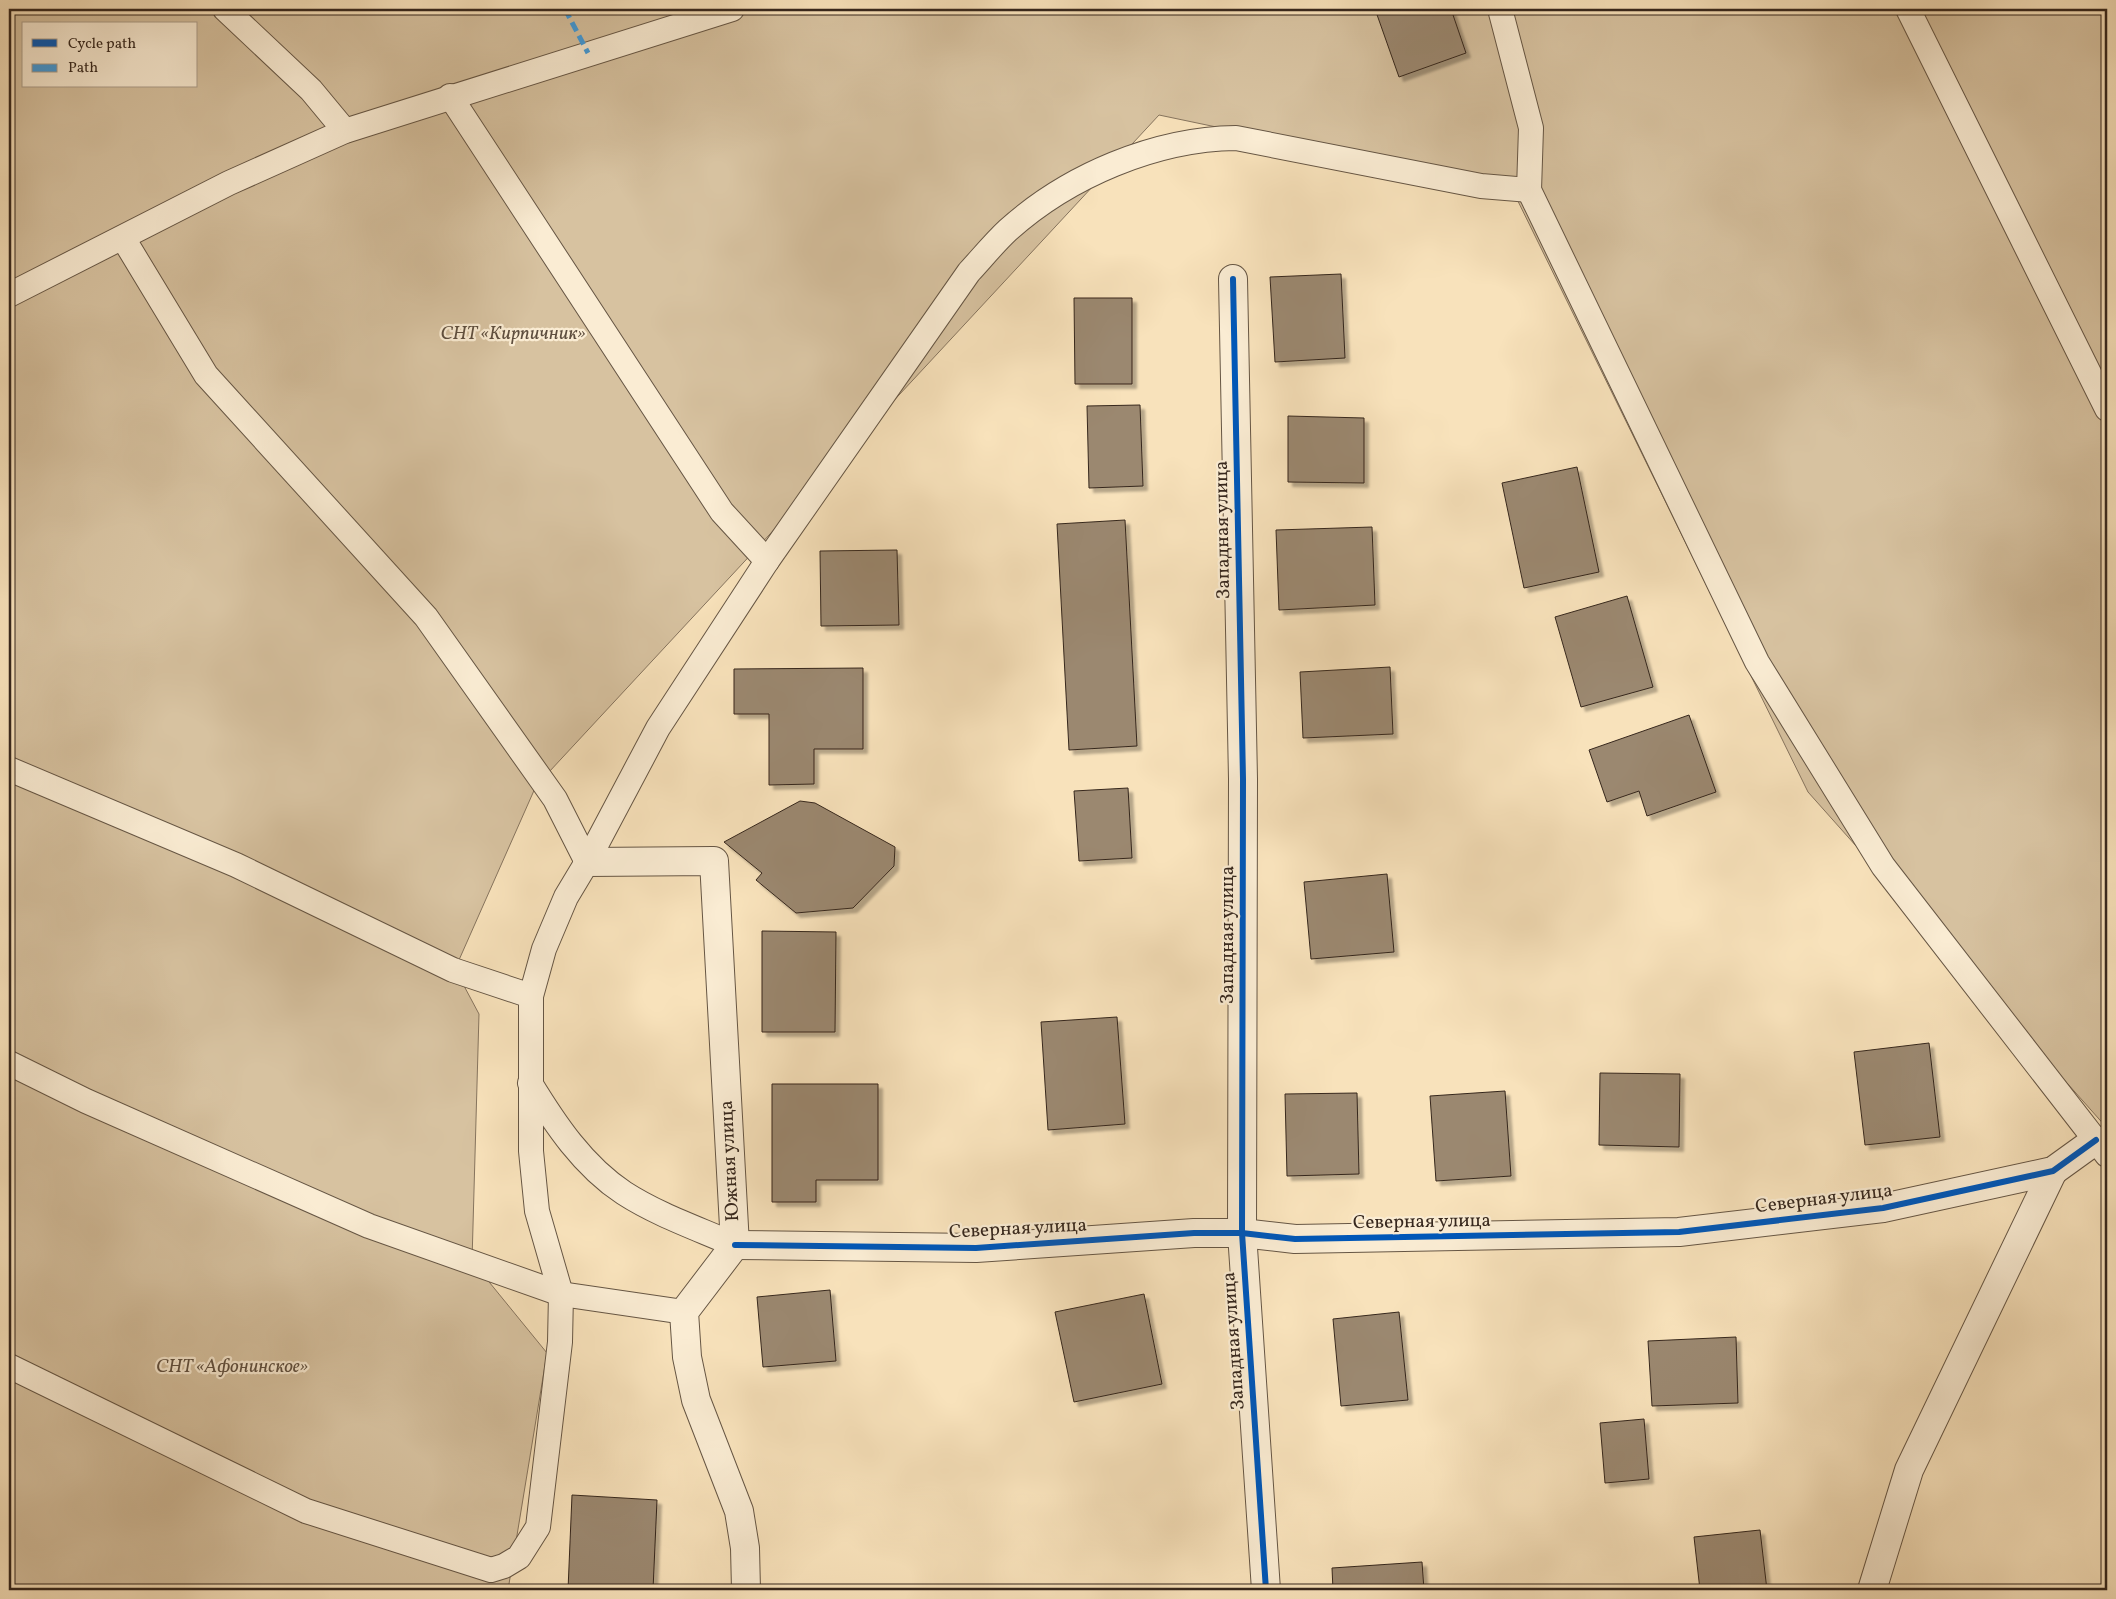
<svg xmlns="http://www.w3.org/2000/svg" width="2116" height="1599" font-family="Vollkorn,serif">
	<defs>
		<filter id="shadow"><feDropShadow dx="4.5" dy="4.5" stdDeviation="1" flood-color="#0004"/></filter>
	</defs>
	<rect width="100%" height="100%" fill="#f8e2bb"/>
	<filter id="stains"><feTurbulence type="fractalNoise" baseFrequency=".004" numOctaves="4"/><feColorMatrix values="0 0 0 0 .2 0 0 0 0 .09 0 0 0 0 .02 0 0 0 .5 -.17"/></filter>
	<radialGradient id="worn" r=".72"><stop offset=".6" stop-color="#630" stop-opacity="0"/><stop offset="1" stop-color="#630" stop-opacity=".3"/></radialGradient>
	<path fill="#d7c2a0" stroke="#86745e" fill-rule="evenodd" d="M9,9H2107V1128L1808,792L1512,189L1159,115L536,786L455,969L479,1014L472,1261L547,1353L508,1590H9ZM24,24H196V86H24Z"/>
	<g fill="#9b886f" stroke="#36271d" filter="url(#shadow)">
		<path d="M1375,9H1417L1419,12L1428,9H1451L1466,53L1399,77Z"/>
		<path d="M1341,274L1345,358L1275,362L1270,277Z"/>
		<path d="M1074,298H1132V384H1075Z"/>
		<path d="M1140,405L1143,486L1089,488L1087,406Z"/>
		<path d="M1288,416L1364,418V483L1288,482Z"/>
		<path d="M1577,467L1599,572L1524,588L1502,483Z"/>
		<path d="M1125,520L1137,746L1069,750L1057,524Z"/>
		<path d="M1372,527L1375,605L1279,610L1276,530Z"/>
		<path d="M897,550L899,625L821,626L820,551Z"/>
		<path d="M1627,596L1653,687L1581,707L1555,617Z"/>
		<path d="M1390,667L1393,734L1303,738L1300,672Z"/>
		<path d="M863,668V749H814V784L769,785V714H734V669Z"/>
		<path d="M1689,715L1716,792L1647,816L1639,791L1607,802L1589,750Z"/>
		<path d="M1128,788L1132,858L1079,861L1074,791Z"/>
		<path d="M800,801L815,803L895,847L894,866L853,908L796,913L756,880L762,873L724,842Z"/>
		<path d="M1387,874L1394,952L1311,959L1304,882Z"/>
		<path d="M762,931L836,932L835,1032H762Z"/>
		<path d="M1117,1017L1125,1124L1048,1130L1041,1022Z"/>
		<path d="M1929,1043L1940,1137L1865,1145L1854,1052Z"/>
		<path d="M1600,1073L1680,1074L1679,1147L1599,1145Z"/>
		<path d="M772,1084H878V1180H816V1202H772Z"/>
		<path d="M1505,1091L1511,1176L1436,1181L1430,1096Z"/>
		<path d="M1357,1093L1359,1174L1287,1176L1285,1094Z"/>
		<path d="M830,1290L836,1361L763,1367L757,1297Z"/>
		<path d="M1144,1294L1162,1384L1074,1402L1055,1312Z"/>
		<path d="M1399,1312L1408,1400L1341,1406L1333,1319Z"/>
		<path d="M1736,1337L1738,1403L1652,1406L1648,1341Z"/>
		<path d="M1644,1419L1649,1479L1605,1483L1600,1423Z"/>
		<path d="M572,1495L657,1500L653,1590H568Z"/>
		<path d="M1760,1530L1767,1590H1700L1694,1537Z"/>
		<path d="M1422,1562L1424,1590H1333L1332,1568Z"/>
	</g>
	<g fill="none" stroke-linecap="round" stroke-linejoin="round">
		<defs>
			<g id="service">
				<path d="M225,9L311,90L345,131"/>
				<path d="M1500,9L1531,128L1529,190L1757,662L1883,866L2107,1155"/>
				<path d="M1908,9L2107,409"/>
				<path d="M450,96L722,512L767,561"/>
				<path d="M123,238L206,375L426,617L555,799L587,862"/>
				<path d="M9,295L229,183L345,131L732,9"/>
				<path d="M9,769L236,865L453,970L531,996"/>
				<path d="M9,1063L86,1101L369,1226L561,1294L684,1312"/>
				<path d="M530,1083C555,1124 583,1166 624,1193C658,1215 699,1229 735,1245"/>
				<path d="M9,1366L306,1511L491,1570L504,1566L519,1557L538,1527L560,1342L561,1294L537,1211L531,1151V996L544,949L566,897L587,862L658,728L767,561L969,272C982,258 994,243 1008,230C1068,176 1155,139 1236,138L1481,186L1529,190"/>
			</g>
			<g id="minor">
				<path d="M1233,279L1243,779L1242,1233L1266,1590"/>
				<path d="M587,862L714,861L735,1245L684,1312L687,1357L696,1400L739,1511L745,1548L746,1590"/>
				<path d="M735,1245L976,1248L1194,1233H1242L1295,1239L1679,1232L1883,1208L2053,1171L2096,1140"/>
				<path d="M1872,1590L1909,1470L2053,1171"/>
			</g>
		</defs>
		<use href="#service" stroke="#665644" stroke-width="26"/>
		<use href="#minor" stroke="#665644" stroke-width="30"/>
		<use href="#service" stroke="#faecd3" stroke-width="24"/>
		<use href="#minor" stroke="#faecd3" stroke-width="28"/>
		<path stroke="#3e9cdf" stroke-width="5" stroke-dasharray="10 5" stroke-linecap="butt" d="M565,9L588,53"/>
		<defs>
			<g id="cycleway">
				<path d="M1233,279L1243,779L1242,1233L1266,1590"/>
				<path d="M735,1245L976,1248L1194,1233H1242L1295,1239L1679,1232L1883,1208L2053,1171L2096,1140"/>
			</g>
		</defs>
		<use href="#cycleway" stroke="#faecd3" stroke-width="9"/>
		<use href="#cycleway" stroke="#0057b8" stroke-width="6"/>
	</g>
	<g text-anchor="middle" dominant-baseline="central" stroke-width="4.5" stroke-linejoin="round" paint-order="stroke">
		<g font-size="19" font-style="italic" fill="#5e4e3e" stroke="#faecd3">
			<text x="513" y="334">СНТ «Кирпичник»</text>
			<text x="232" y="1367">СНТ «Афонинское»</text>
		</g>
		<g font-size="19" fill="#36271d" stroke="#faecd3">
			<text transform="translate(1223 530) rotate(-91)">Западная улица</text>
			<text transform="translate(1228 935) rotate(-90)">Западная улица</text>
			<text transform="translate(730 1161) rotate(-93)">Южная улица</text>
			<text transform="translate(1824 1199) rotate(-7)">Северная улица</text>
			<text transform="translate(1422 1222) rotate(-1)">Северная улица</text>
			<text transform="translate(1018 1229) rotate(-3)">Северная улица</text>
			<text transform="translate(1234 1341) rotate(-94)">Западная улица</text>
		</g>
	</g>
	<rect width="2116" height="1599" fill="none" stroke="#f8e2bb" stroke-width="30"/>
	<rect x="10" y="10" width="2096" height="1579" fill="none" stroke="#36271d" stroke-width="2.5"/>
	<rect x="15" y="15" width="2086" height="1569" fill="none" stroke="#36271d"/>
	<rect x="22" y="22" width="175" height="65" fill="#faecd3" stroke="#ac9d8a"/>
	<rect x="32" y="39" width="25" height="8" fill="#0057b8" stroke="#ac9d8a"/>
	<text x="68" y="48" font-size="15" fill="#36271d">Cycle path</text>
	<rect x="32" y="64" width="25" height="8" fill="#3e9cdf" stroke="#ac9d8a"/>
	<text x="68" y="72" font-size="15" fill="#36271d">Path</text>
	<rect width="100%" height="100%" filter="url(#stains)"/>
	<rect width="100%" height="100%" fill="url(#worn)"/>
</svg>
